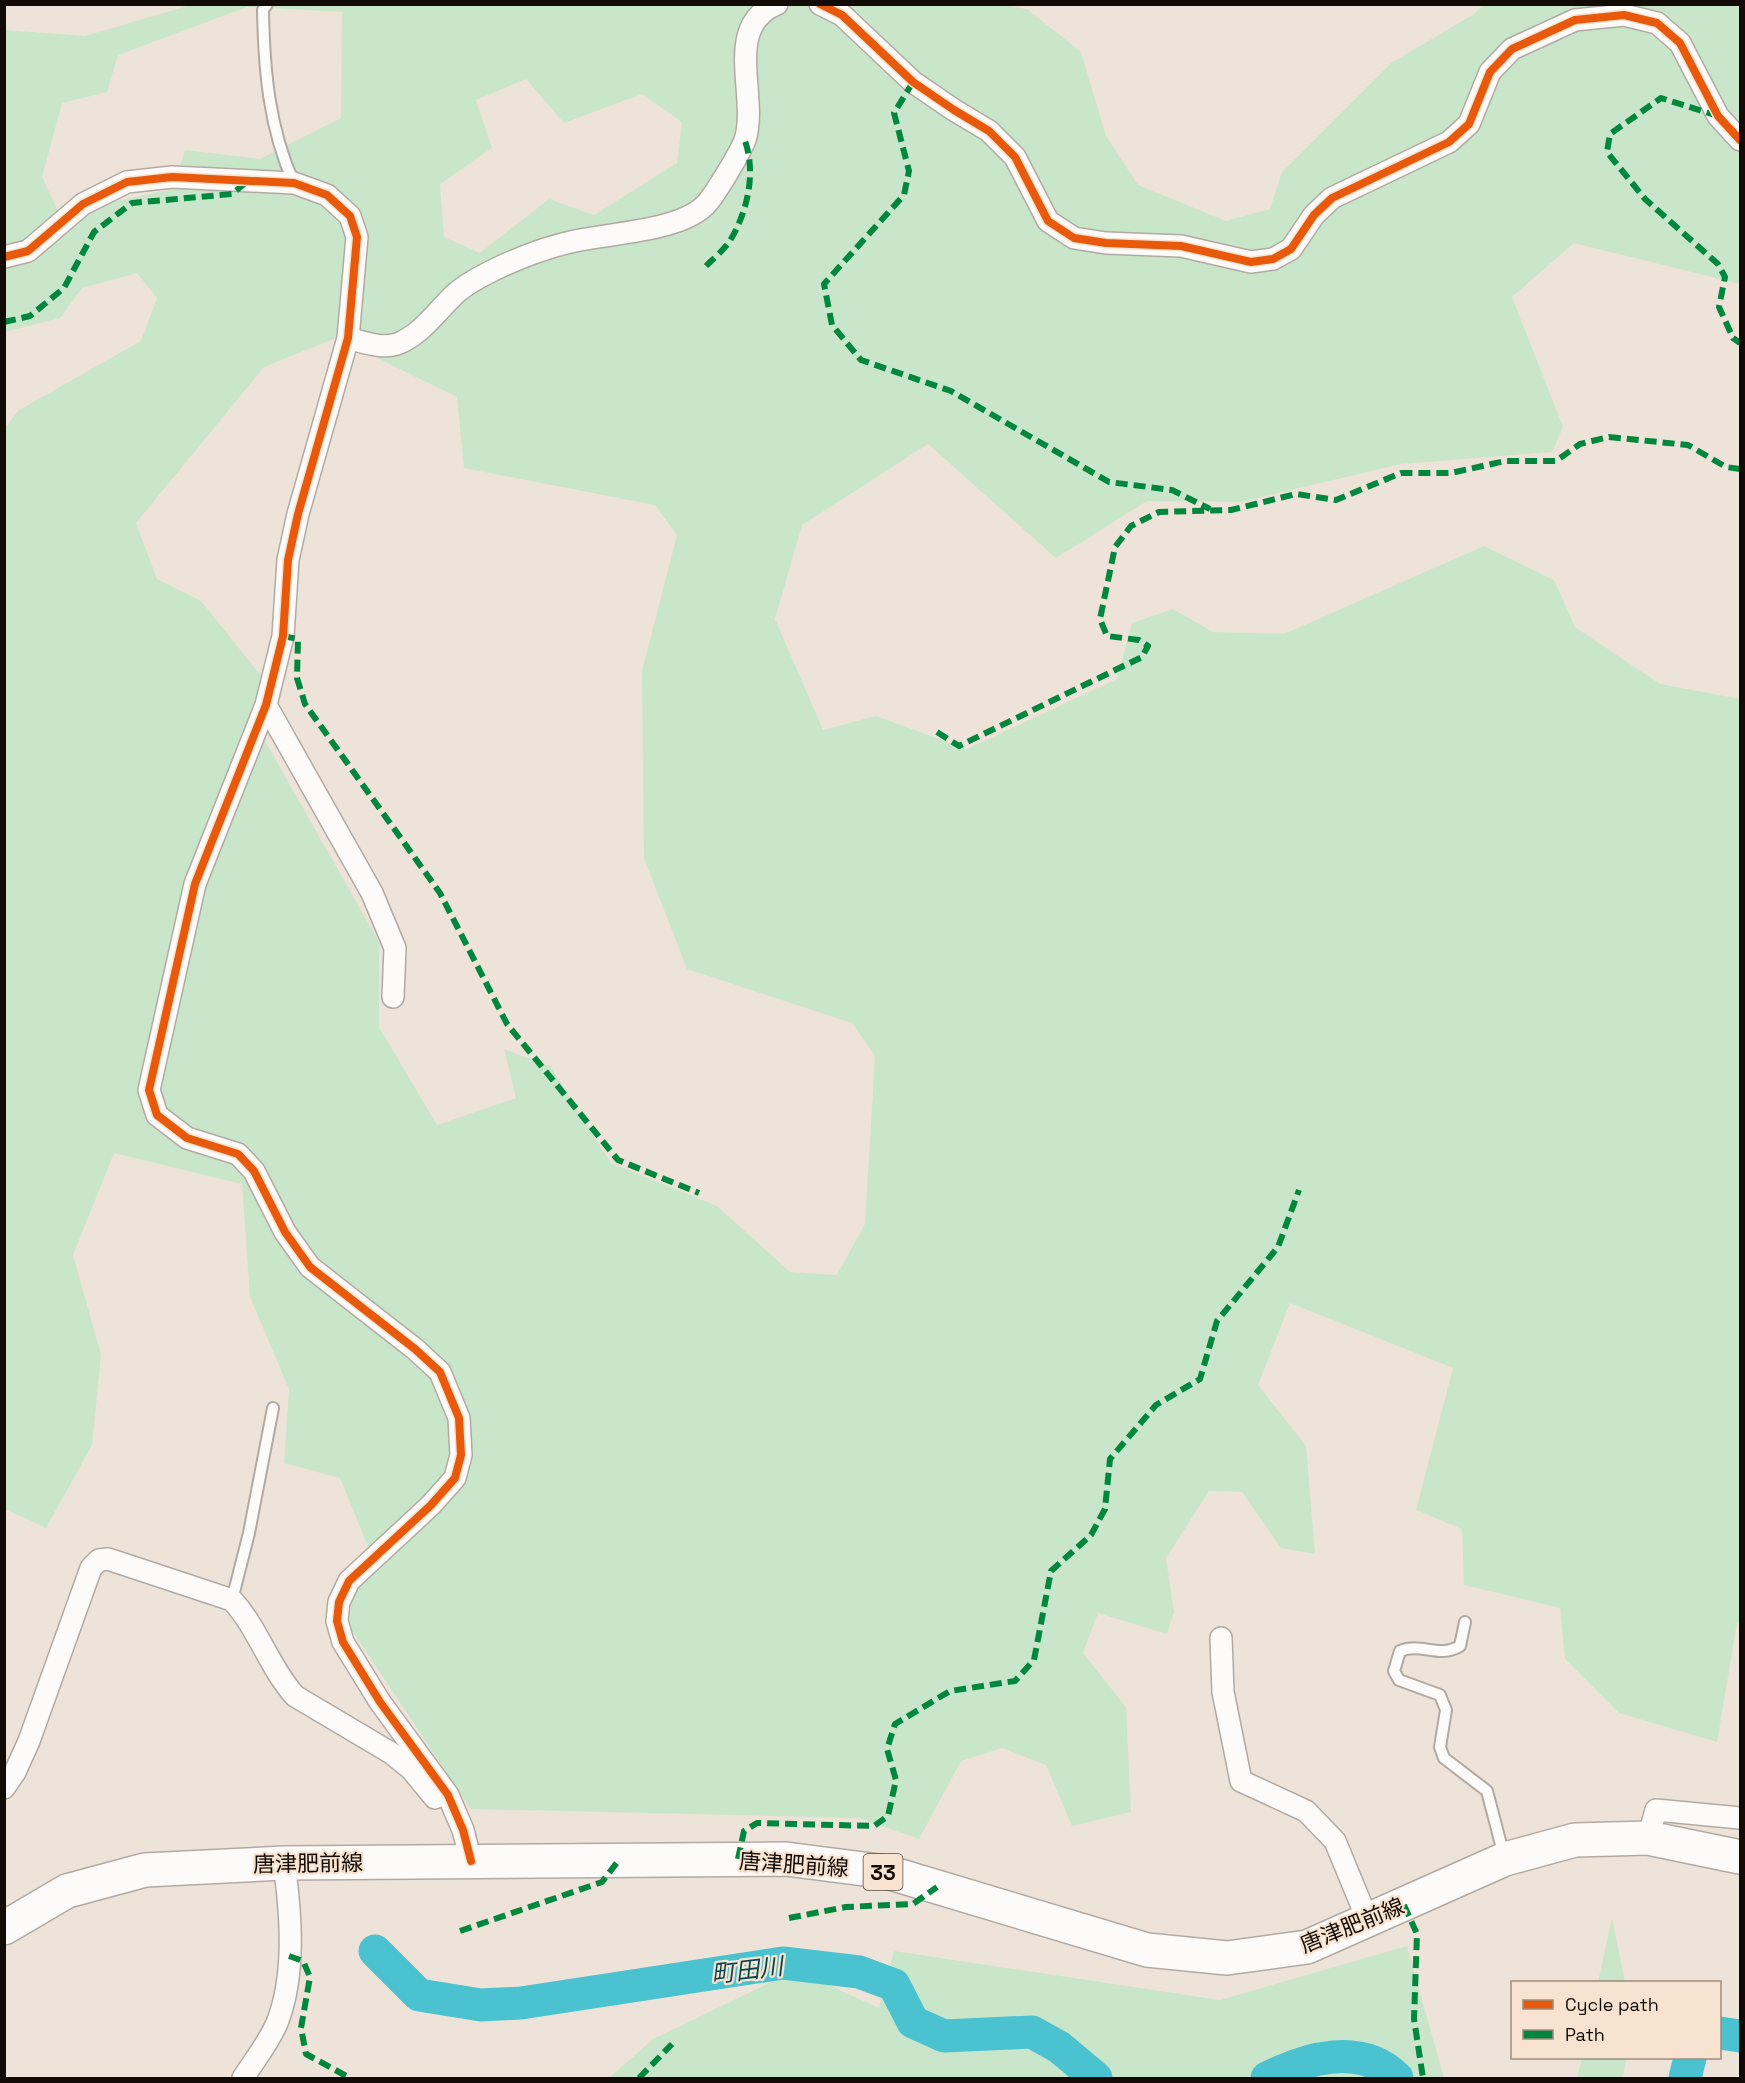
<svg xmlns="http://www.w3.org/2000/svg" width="1745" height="2083" font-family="'Space Grotesk','Noto Sans JP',sans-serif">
	<rect width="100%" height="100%" fill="#eee3d8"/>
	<g fill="#c9e6cb" fill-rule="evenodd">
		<path d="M194,4L1001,5L1027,9L1081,52L1106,136L1138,185L1226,221L1270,209L1282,172L1391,63L1474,14L1483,5H1740V284L1574,243L1512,297L1563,427L1552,452L1401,464L1241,502L1147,501L1056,558L928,444L802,525L775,619L823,730L876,716L967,749L1117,679L1132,623L1173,609L1213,632L1284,634L1484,546L1554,580L1575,627L1660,684L1740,699V1623H1737L1717,1742L1619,1713L1565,1659L1560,1608L1464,1585L1462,1529L1416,1510L1453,1368L1290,1303L1258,1385L1306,1446L1315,1554L1281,1548L1242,1492L1209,1491L1166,1558L1174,1612L1167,1634L1098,1613L1083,1653L1126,1707L1131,1812L1072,1826L1046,1765L1002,1748L961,1761L919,1839L860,1818L471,1809L349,1626L353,1591L376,1566L340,1478L284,1463L289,1389L250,1297L242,1184L114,1153L73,1255L101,1355L92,1445L46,1528L5,1509L4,429L19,410L141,341L157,298L137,273L82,288L60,318L5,332V30L85,36ZM247,7L342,12L341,118L260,159L185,150L174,189L59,213L42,177L62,103L107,92L118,55ZM526,79L564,123L642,94L682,122L677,163L594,215L549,199L480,253L444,237L440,184L492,148L476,100ZM336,338L457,397L464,468L655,505L677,535L642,671L644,858L687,969L852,1023L875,1056L865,1224L837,1275L790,1272L717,1206L611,1163L550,1066L504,1049L516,1098L437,1125L379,1027V942L252,718L263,678L201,601L157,579L136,523L264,367Z"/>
		<path d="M1612,1918L1625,1982H1598Z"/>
		<path d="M1407,1946L1444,2078H609L653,2039L796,1970L879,2008L894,1951L1220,2000Z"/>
		<path d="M1582,2058H1626L1623,2078H1577Z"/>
	</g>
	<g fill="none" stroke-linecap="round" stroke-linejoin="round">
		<g stroke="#4bc2d0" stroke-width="33">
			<path d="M375,1951L419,1995L481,2005L521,2003L783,1963L859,1972L894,1985L913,2022L944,2036L1032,2032L1059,2047L1096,2078"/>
			<path d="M1720,2033L1740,2036"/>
			<path d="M1267,2078C1307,2058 1361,2042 1397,2078"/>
			<path d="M1685,2078L1690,2058"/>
		</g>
		<defs>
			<g id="service">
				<path d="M267,4L263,10C264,69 269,129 294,183"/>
				<path d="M232,1600L249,1533L273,1408"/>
				<path d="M1465,1622L1460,1646C1438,1659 1422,1642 1400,1651L1394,1671L1399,1680L1440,1695L1446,1710L1440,1747L1444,1758L1487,1791L1504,1856"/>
			</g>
			<g id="minor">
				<path d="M820,4L842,15L913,82L954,110L989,131L1015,157L1048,221L1074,238L1106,243L1181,246L1251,262L1273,259L1291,249L1314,215L1332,198L1449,142L1469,124L1490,72L1512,49L1575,20L1624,15L1657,23L1680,43L1718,116L1740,140"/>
				<path d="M4,257L28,251L83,204L127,182L172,177L294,183L327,195L350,216L357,237L348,338L298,514L288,560L283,636L266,705L195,884L149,1090L157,1115L187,1138L238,1154L254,1171L285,1232L310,1267L415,1349L440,1372L459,1418L461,1455L455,1478L431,1505L349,1581L339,1602L337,1621L343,1642L380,1702L448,1795L463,1830L471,1861"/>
				<path d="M348,338C363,342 381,349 397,344C421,335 437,311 455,294C467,283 487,273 502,266C524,256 551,246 575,241C610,233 685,231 708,202C717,191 740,153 745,140C759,97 722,26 777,4"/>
				<path d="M266,705L372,893L395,948L393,997"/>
				<path d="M1221,1638L1223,1692L1241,1781L1306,1811L1335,1841L1368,1921"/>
				<path d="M4,1788L15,1772L29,1741L91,1568L99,1560L108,1559L232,1600C258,1628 269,1667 295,1696L391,1753L411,1769L435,1798"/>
				<path d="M1648,1838L1656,1810L1740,1818"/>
				<path d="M243,2078C254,2061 269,2042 277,2023C296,1975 291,1914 284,1863"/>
			</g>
			<path id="primary" d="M4,1928L67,1891L145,1870L284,1863L786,1859L887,1872L1147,1950L1227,1958L1307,1947L1505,1859L1575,1840L1648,1838L1740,1857"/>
		</defs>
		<use href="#service" stroke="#b2aaa2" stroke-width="14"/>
		<use href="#minor" stroke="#b2aaa2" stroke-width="24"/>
		<use href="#primary" stroke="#b2aaa2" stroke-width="36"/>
		<use href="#service" stroke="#fcfbf9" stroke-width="10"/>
		<use href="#minor" stroke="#fcfbf9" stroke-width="21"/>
		<use href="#primary" stroke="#fcfbf9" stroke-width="33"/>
		<g stroke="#00873e" stroke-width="6" stroke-dasharray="12 6" stroke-linecap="butt">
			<path d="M913,82L894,113L909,171L904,195L824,284L832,325L861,360L951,391L1109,482L1172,490L1210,509"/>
			<path d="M1718,116L1661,98L1610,134L1607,152L1645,199L1718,264L1725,277L1719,307L1733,338L1740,343"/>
			<path d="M706,266C714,258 725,249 731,239C748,210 756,172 745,141"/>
			<path d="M4,322L30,316L64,288L94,232L132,203L232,194L248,181"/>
			<path d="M283,636L298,639L297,678L305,704L440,893L507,1024L618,1160L699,1193"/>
			<path d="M937,732L959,746L1142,657L1148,646L1139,640L1107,636L1100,619L1115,547L1131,526L1159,512L1231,510L1296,494L1336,500L1401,473H1451L1505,461H1556L1580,444L1609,437L1688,445L1726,467L1740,469"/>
			<path d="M738,1859L744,1831L757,1823L874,1826L888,1816L896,1780L887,1749L895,1724L950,1691L1015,1681L1034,1660L1051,1571L1091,1535L1105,1509L1110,1459L1156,1405L1200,1379L1217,1321L1278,1247L1299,1190"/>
			<path d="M1404,1905L1417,1934L1414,2019L1423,2078"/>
			<path d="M789,1918L846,1907L913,1904L937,1887"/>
			<path d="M460,1931L602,1882L619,1860"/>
			<path d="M289,1956L303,1961L310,1977L301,2028L306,2054L350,2078"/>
			<path d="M639,2078L672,2044"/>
		</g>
		<defs>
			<g id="cycleway">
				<path d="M820,4L842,15L913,82L954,110L989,131L1015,157L1048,221L1074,238L1106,243L1181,246L1251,262L1273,259L1291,249L1314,215L1332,198L1449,142L1469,124L1490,72L1512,49L1575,20L1624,15L1657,23L1680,43L1718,116L1740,140"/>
				<path d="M4,257L28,251L83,204L127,182L172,177L294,183L327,195L350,216L357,237L348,338L298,514L288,560L283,636L266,705L195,884L149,1090L157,1115L187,1138L238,1154L254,1171L285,1232L310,1267L415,1349L440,1372L459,1418L461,1455L455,1478L431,1505L349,1581L339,1602L337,1621L343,1642L380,1702L448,1795L463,1830L471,1861"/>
			</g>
		</defs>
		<use href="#cycleway" stroke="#f7e3cf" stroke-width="11"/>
		<use href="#cycleway" stroke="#e8590c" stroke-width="8"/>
	</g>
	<g text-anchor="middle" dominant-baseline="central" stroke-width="4.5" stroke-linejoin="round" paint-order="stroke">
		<rect fill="#f7e3cf" stroke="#574c42" stroke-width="1.5" x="863.5" y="1854" width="39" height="36" rx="4.5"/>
		<g font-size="21" font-weight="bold" fill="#120b05">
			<text x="883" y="1872">33</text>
		</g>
		<g font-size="22" fill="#120b05" stroke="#f7e3cf">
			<text transform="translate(308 1863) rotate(-1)">唐津肥前線</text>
			<text transform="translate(794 1864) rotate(4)">唐津肥前線</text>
			<text transform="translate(1352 1925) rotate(-22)">唐津肥前線</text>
		</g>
		<g font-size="24" font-style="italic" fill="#044650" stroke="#f7e3cf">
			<text transform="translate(747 1970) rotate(-7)">町田川</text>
		</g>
	</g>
	<rect width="1745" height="2083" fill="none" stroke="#120b05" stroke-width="12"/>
	<rect x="1511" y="1981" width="210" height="78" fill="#f7e3cf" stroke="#9b8d7e" stroke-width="1.5"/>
	<rect x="1523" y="2000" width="30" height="9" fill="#e8590c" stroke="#9b8d7e" stroke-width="1.5"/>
	<text x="1565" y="2011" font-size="18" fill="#120b05">Cycle path</text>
	<rect x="1523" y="2030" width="30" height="9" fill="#00873e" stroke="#9b8d7e" stroke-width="1.5"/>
	<text x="1565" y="2041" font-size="18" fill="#120b05">Path</text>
</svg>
